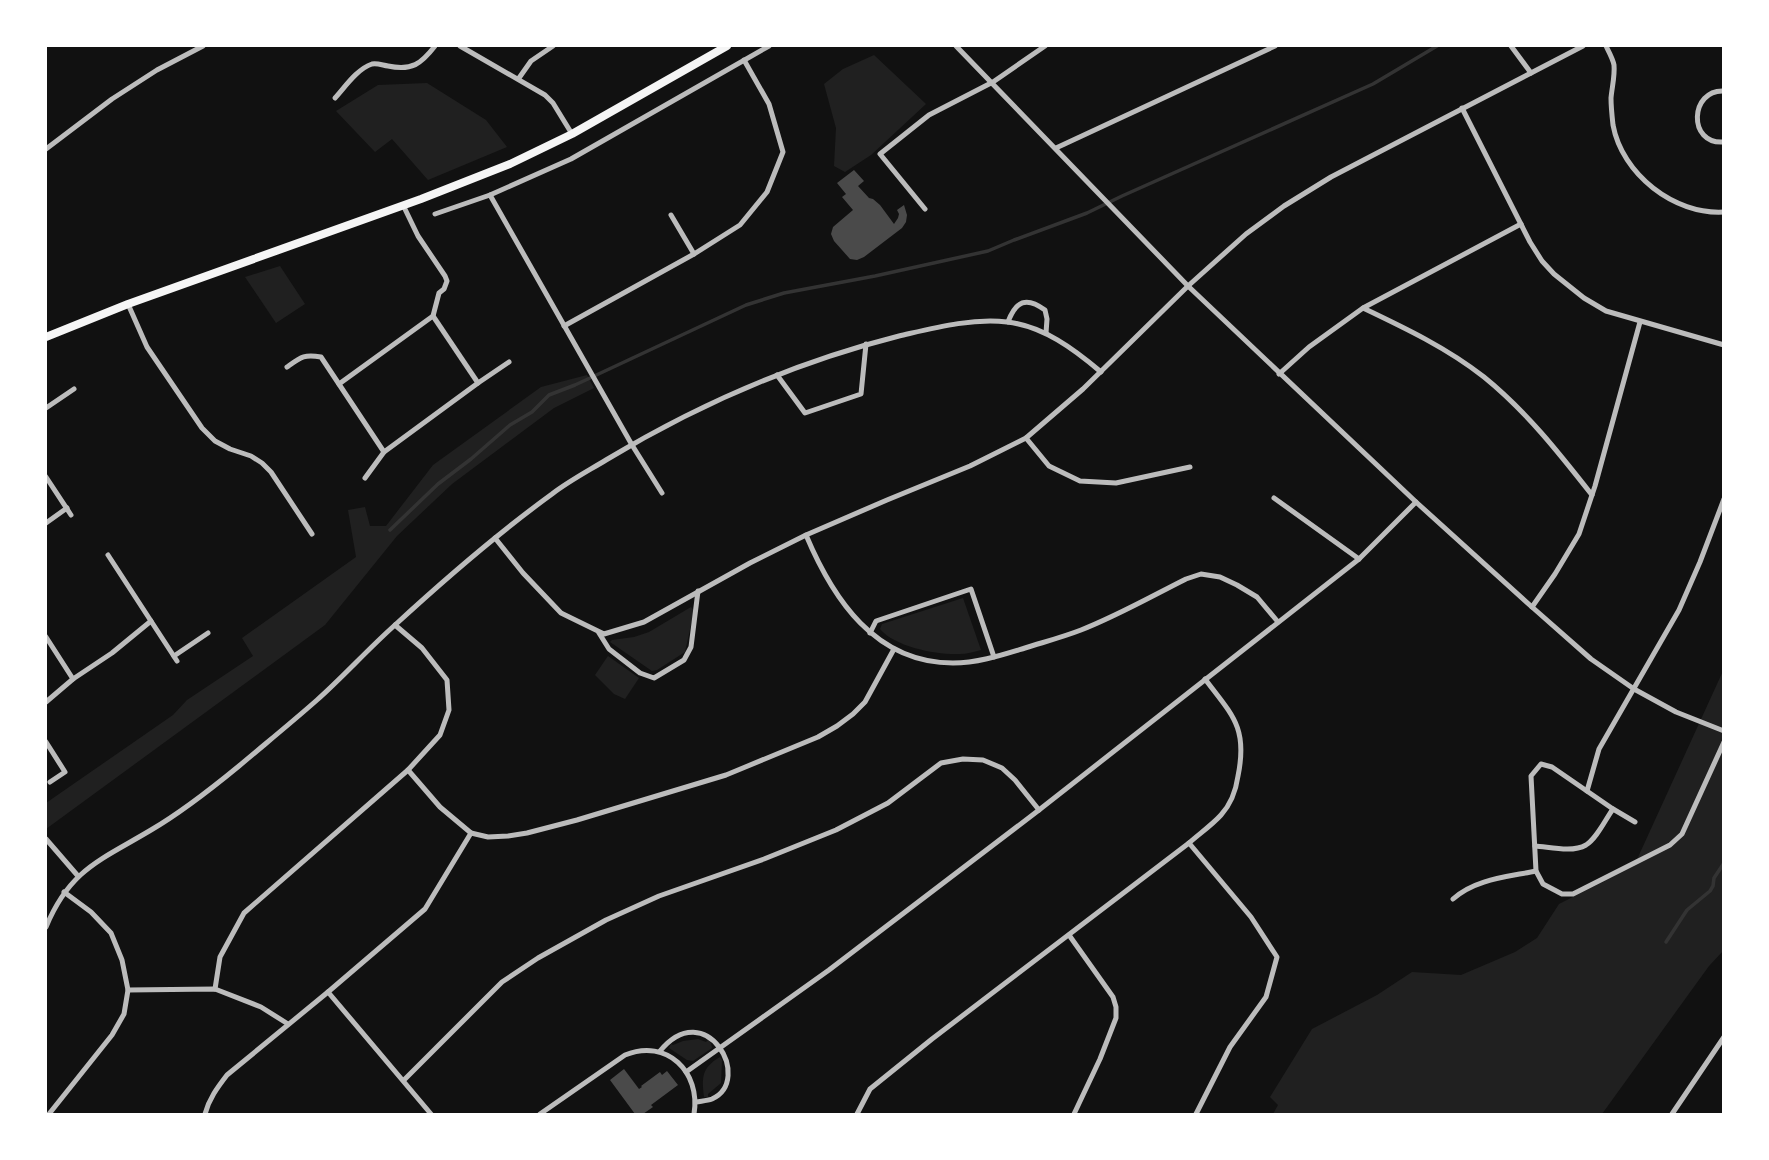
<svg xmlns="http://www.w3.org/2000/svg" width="1769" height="1160" font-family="'Roboto Serif',serif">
	<rect width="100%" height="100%" fill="#111"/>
	<g fill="#202020">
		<path d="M874,55L926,104L871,155L845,172L834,166L836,128L824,84L843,69Z"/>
		<path d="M427,83L486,120L507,147L428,180L392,139L375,152L336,111L378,85Z"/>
		<path d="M280,266L305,304L276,323L245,277Z"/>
		<path d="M587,375L594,388L554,408L452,484L397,536L325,625L46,829V803L173,715L187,700L253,656L242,638L356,557L348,510L365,507L370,526H386L433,465L541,387Z"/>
		<path d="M963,598L981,650C973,652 967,654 959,654C937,655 895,647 880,629L882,624Z"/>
		<path d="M691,607L694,611L685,652L657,670L652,671L610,642L612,640L634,637L649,632Z"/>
		<path d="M608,656L639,678L625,699L614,694L595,675Z"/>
		<path d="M1723,671V951L1709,966L1602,1114H1273L1278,1105L1270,1097L1312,1029L1377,995L1412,972L1461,975L1515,952L1537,938L1559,904L1634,866Z"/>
		<path d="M698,1039L706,1042L708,1040L711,1043L712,1048L693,1061L687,1060L669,1048L671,1044L673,1045L683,1041Z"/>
		<path d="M720,1057L722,1060L721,1083L708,1094V1097H704C702,1078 701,1068 720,1057Z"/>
	</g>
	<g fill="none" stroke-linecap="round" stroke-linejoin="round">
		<g stroke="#333" stroke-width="3.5">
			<path d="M390,530L438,484L471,459L510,425L532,412L549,395L575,385L746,305L784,293L875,276L988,251L1014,240L1087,213L1122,196L1373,84L1437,46"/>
			<path d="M1666,942L1687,910L1710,891L1713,886L1714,878L1724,863"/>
		</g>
	</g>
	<g fill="#4a4a4a">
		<path d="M854,170L864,181L858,186L869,198L873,199L880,205L894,224L898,218L899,214L897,210L904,205L907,215L906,222L902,228L864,257L857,260L850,259L834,241L831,234L833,227L853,210L842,197L846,194L837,183Z"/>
		<path d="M624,1069L639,1089L642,1087L641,1086L660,1072L662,1075L667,1071L678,1085L651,1105L653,1107L643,1114H635L610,1080Z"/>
	</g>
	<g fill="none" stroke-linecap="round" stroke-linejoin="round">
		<g stroke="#bcbcbc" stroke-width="5">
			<path d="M460,46L545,95L553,103L572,134"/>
			<path d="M956,46L1188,286L1416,502L1532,607L1591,659L1634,689L1676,712L1724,731"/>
			<path d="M1511,46L1531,73"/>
			<path d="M1606,46C1609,52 1613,59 1614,65C1615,76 1612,87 1611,98C1611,106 1612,116 1613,125C1622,174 1674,215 1724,212"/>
			<path d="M519,78L531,61L553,46"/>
			<path d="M1724,91C1690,89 1687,145 1724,142"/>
			<path d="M335,98C345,87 357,69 372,64C377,63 382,65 388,66C412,71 421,64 435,46"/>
			<path d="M1462,108L1530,242L1542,261L1554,274L1584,298L1606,311L1724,345"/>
			<path d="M1056,148L1275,46"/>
			<path d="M46,149L112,99L157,70L203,46"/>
			<path d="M490,195L632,445L662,493"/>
			<path d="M925,209L880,154L929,115L993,82L1045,46"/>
			<path d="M435,214L490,195L571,159L769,46"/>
			<path d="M671,215L694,254"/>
			<path d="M128,304L147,347L202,428L215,441L230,449L251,456L262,463L271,472L312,534"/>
			<path d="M1363,308C1405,328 1447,348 1484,377C1526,411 1559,453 1592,495"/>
			<path d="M433,316L478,383"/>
			<path d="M1008,322C1016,301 1026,296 1045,310L1047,319L1046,333"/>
			<path d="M564,326L694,254L740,225L767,192L783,152L769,104L744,60"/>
			<path d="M287,367C301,357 304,354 321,357L384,452L365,478"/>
			<path d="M1279,374L1309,347L1363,308L1521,224"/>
			<path d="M777,375L805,413L861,394L866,344"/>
			<path d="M339,384L433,316L439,293L444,289L447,281L445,276L418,236L403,205"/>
			<path d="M46,408L74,389"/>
			<path d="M1026,438L1049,466L1080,481L1116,483L1190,467"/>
			<path d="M384,452L478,383L509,362"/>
			<path d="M46,477L71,515"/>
			<path d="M1274,498L1359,559"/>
			<path d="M46,523L67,508"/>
			<path d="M806,535C833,599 875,663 953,663C978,663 1002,655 1025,648C1044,642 1063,637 1081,630C1117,616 1152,596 1186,579L1201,574L1220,577L1237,585L1257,597L1278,622"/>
			<path d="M495,538L523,573L561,613L604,634L644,622L750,563L806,535L887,500L970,466L1026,438L1083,389L1188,286L1246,234L1284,206L1331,177L1583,46"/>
			<path d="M108,555L177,661"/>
			<path d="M1532,607L1555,574L1579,534L1595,486L1640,322"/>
			<path d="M599,633L609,649L640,673L654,678L684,660L691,647L698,591"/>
			<path d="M870,633L876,621L971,589L994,657"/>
			<path d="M46,637L73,679"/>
			<path d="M174,656L208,633"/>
			<path d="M46,702L73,679L112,653L151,621"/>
			<path d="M46,742L65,772L50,782"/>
			<path d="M408,770L440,807L471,833L488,837L508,836L527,833L577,820L726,775L818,737L837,726L853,714L865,702L894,649"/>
			<path d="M1587,791L1599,749L1679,610L1700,562L1724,499"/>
			<path d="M1635,822L1613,809L1552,767L1541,764L1531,776L1536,871L1543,884L1562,894H1573L1670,845L1682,834L1724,742"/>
			<path d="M46,839L78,876"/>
			<path d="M1189,843L1251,917L1277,957L1266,997L1230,1047L1196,1114"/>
			<path d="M1535,846C1550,847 1572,853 1586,845C1597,838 1605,820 1613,809"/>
			<path d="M1453,899C1475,879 1507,877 1536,871"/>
			<path d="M46,927C70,869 101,860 151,830C182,812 211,789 239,766C265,744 291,723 317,700C344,676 368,649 395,625C445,579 497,534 552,494C569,481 588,471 606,460C697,405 796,362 899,336C934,328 971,318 1007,322C1043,326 1074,349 1101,372"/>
			<path d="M1069,935L1113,997L1116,1007V1018L1100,1059L1074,1114"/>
			<path d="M215,989L220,957L244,913L408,770L440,735L449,710L447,680L422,648L395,625"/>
			<path d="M128,990L215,989L261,1007L288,1024"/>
			<path d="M328,992L431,1114"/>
			<path d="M660,1051C706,995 754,1080 712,1099C707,1101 701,1101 696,1102"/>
			<path d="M686,1072L829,970L1039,810L1359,559L1416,502"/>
			<path d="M404,1080L502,982L538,958L606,920L659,896L764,859L836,830L888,803L941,763L963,759L983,760L1002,768L1015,780L1039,810"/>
			<path d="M49,1114L112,1035L124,1014L128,990L122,960L111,933L91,912L64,892"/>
			<path d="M205,1114C209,1099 217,1088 227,1075L328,992L425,909L471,833"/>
			<path d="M540,1114L625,1055C667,1038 701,1072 694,1114"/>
			<path d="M857,1114L870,1089L932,1039L1189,843C1199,834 1212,825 1221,815C1231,804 1236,790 1238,776C1248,727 1232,715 1205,679"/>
			<path d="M1672,1114L1724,1037"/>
		</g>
		<path stroke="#f5f5f5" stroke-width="8" d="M46,337L128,304L421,199L510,164L572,134L727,46"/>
	</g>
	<rect width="1769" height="1160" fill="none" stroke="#ffffff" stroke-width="94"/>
</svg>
